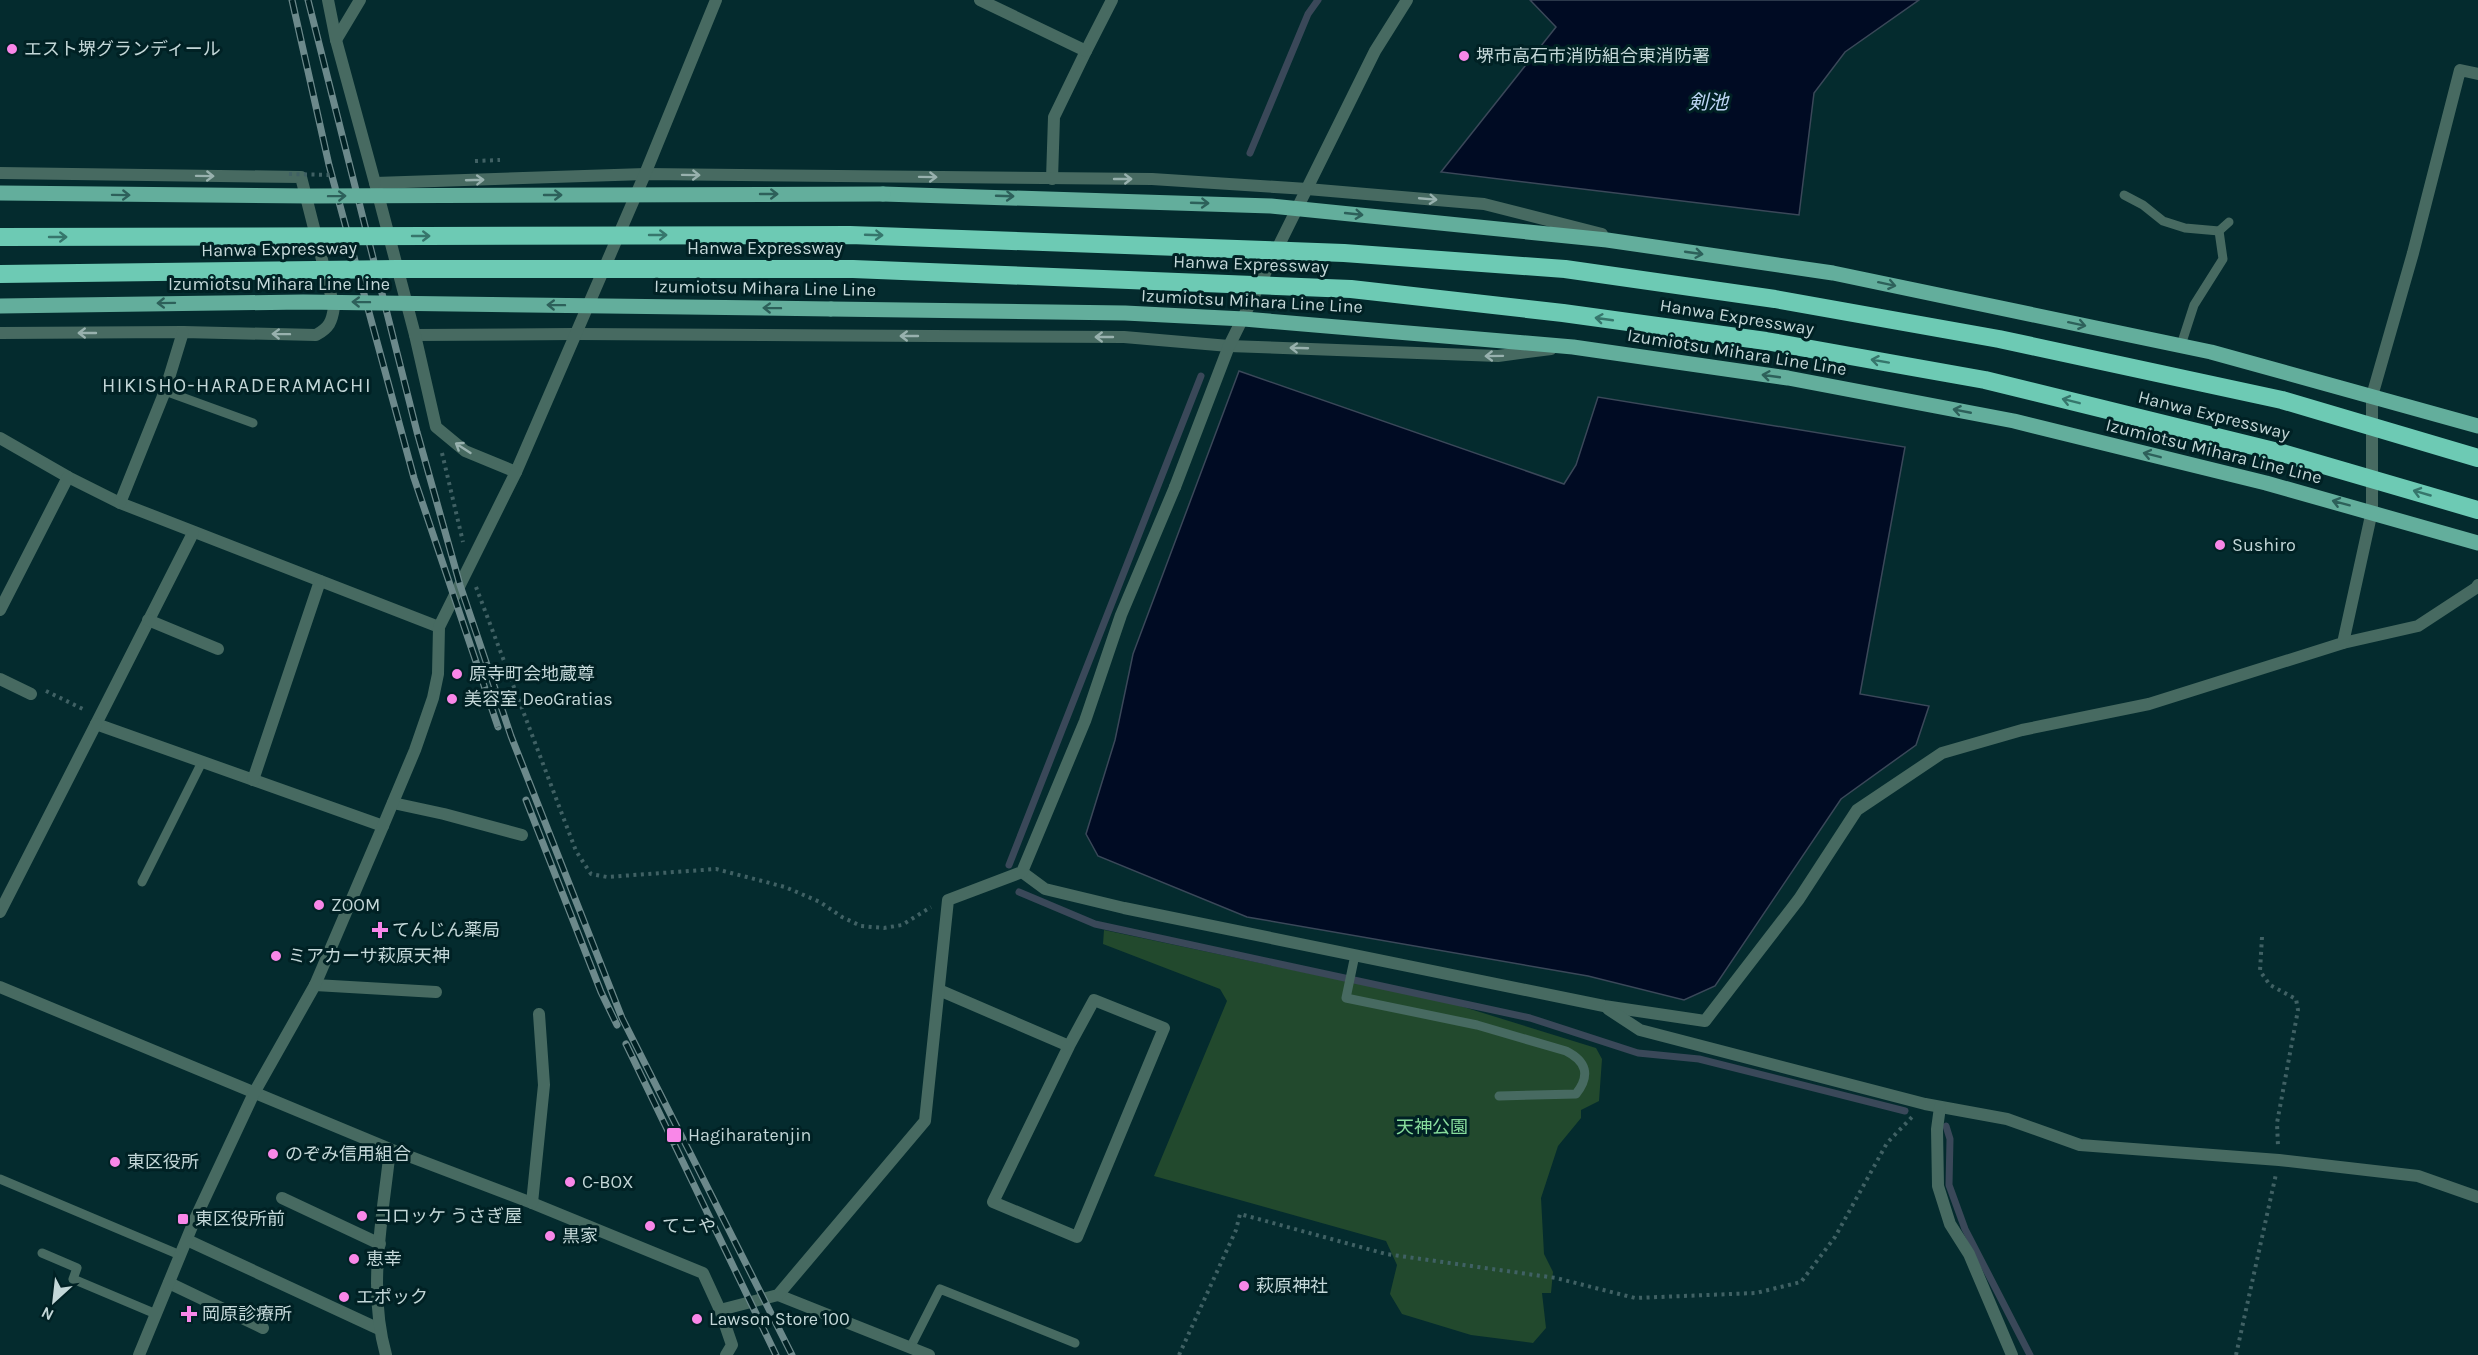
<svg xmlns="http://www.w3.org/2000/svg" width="2478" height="1355" font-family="Karla,'Noto Sans JP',sans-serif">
	<rect width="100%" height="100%" fill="#042b2e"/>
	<path fill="#22492d" d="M1104,930L1454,1004L1596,1048L1602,1059L1599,1101L1581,1110V1118L1558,1146L1541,1198L1544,1254L1553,1272L1551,1293H1542L1546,1328L1533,1343L1471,1335L1402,1314L1390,1294L1397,1265L1386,1241L1154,1176L1227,1001L1220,989L1103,944Z"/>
	<g fill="#000b23" stroke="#3a4859" stroke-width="1.5">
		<path d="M1530,0H1919L1845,52L1814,93L1799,215L1441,172L1556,27Z"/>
		<path d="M1239,371L1564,484L1576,465L1598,397L1905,447L1860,694L1929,706L1916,745L1841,799L1715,986L1684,1000L1588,976L1247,917L1098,856L1086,834L1115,740L1133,654Z"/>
	</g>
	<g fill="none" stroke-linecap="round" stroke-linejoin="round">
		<g stroke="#3a4859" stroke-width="7">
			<path d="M1250,153L1308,14L1318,0"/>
			<path d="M1009,865L1201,376"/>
			<path d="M1019,892L1095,924L1530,1018L1638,1053L1699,1059L1905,1111"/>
			<path d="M1946,1126L1950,1139L1949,1185L1965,1229L2030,1355"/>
		</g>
		<g stroke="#406164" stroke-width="4" stroke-dasharray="3 4.5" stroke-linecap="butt">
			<path d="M475,161L500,160"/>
			<path d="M442,453L463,542"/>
			<path d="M476,587L576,851L591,874L607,877L716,869L785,887L820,902L842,917L861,926L884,928L902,925L931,907"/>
			<path d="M46,691L85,710"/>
			<path d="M2262,937L2260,971L2270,985L2296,999L2298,1010L2277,1123L2278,1146"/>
			<path d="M1179,1355L1236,1230L1240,1214L1386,1254L1556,1278L1635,1298L1756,1293L1801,1282L1835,1237L1887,1143L1912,1117"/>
			<path d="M2236,1355L2276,1174"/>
		</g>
		<g stroke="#476a61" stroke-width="9">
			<path d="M2124,195L2143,205L2163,221L2185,228L2219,231L2229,222"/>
			<path d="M2181,345L2194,305L2223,259L2219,231"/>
			<path d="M165,391L253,423"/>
			<path d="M142,882L202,762"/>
			<path d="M1355,955L1346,998L1477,1025L1566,1051C1586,1061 1591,1075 1576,1094L1499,1096"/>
			<path d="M0,1179L180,1255"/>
			<path d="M42,1253L77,1268L73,1279L156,1314"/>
			<path d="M910,1348L940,1289L1075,1343"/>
		</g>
		<g stroke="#476a61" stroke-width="12">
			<path d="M980,0L1086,51L1054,117L1052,179"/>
			<path d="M336,40L360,0"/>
			<path d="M1086,51L1112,0"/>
			<path d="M0,173L301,177L334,307C332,322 329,328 316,335L183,332L0,333"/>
			<path d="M415,335L575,334L1124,337L1229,346L1498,356L1551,349"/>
			<path d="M0,438L68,477L120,503L439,627"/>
			<path d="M516,472L465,451L436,427L415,335L375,183L645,174L1152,179L1307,189L1484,204L1602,234"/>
			<path d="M120,503L165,391L183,332"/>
			<path d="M193,533L96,724L383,826"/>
			<path d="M0,610L68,477"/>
			<path d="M148,620L218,649"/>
			<path d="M2343,643L2418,626L2476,588L2478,585"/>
			<path d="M0,679L31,694"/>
			<path d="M253,780L320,581"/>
			<path d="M393,803L444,814L522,835"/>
			<path d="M1022,872L1045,889L1124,908L1604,1006L1705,1021L1799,899L1857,810L1942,753L2022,730L2149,704L2343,643L2372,511V396L2413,253L2460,70L2478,74"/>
			<path d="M0,912L96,724"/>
			<path d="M315,985L436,992"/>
			<path d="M0,987L390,1149L532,1203L703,1273L720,1310L732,1345L726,1355"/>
			<path d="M939,990L1069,1046L1094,1000L1164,1028L1077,1237L993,1202L1069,1046"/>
			<path d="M1608,1009L1640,1030L1925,1104L2007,1119L2080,1145L2279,1160L2418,1176L2478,1197"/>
			<path d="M1940,1107L1937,1129L1938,1186L1950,1224L1969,1254L2012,1355"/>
			<path d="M282,1198L380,1244"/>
			<path d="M532,1203L544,1085L539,1014"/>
			<path d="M187,1240L379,1329"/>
			<path d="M169,1283L263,1328"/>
			<path d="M778,1295L929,1355"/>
			<path d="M720,1310L778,1295L925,1121L948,900L1022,872L1085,721L1121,615L1175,487"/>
			<path d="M386,1355C367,1288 383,1217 390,1149"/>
		</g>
		<g stroke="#476a61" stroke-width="12">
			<path d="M328,0L336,40L375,183"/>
			<path d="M1175,487L1229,346L1375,51L1407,0"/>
			<path d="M139,1355L195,1219L254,1093L315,985L383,826L415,750L433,698L438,674L439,627L516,472L645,174L716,0"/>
		</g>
		<g stroke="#63ae9c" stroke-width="15">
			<path d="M883,194L1271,206L1607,240L1833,273L2211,352L2478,426"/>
			<path d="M831,309L1125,313L1244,319L1573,347L1788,378L2014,421L2266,483L2478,543"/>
		</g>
		<defs>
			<g id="rail">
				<path d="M292,0L329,165L414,478L498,727"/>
				<path d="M308,0L417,432L460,585L511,736L622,1018L792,1355"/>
				<path d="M526,800L601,992L617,1025"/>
				<path d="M626,1044L776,1355"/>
			</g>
		</defs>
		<use href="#rail" stroke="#6c898b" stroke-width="7"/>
		<use href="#rail" stroke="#002124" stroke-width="4.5" stroke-dasharray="14" stroke-linecap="butt"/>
		<path stroke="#406164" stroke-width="4" stroke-dasharray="3 4.5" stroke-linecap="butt" d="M289,174L331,175"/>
		<g stroke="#63ae9c" stroke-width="15">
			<path d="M0,193L310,196L883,194"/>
			<path d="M0,306L303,302L831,309"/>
		</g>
		<g stroke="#6dcab4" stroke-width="18">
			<path d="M0,237L850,235L1344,253L1565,269L1775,299L1999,339L2282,400L2478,458"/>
			<path d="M0,274L397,269H853L1351,289L1563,313L1766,341L1985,380L2282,453L2478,510"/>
		</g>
	</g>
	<defs><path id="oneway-shaft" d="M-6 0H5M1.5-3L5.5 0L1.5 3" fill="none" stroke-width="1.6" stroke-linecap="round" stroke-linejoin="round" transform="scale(1.5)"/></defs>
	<g stroke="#98b1ae">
		<use href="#oneway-shaft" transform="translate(691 175) rotate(1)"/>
		<use href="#oneway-shaft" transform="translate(205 176) rotate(1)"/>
		<use href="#oneway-shaft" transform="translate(928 177) rotate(1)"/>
		<use href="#oneway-shaft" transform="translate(1123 179)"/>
		<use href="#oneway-shaft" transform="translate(475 180) rotate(-2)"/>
		<use href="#oneway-shaft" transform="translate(1428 199) rotate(5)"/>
		<use href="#oneway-shaft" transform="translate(87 333) rotate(180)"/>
		<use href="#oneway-shaft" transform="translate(281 334) rotate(-179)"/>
		<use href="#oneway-shaft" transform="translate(909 336) rotate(-180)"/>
		<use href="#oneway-shaft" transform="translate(1104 337) rotate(-180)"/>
		<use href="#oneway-shaft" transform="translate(1299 348) rotate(-178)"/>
		<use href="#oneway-shaft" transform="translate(1494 356) rotate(179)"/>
		<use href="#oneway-shaft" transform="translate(463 448) rotate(-147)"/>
	</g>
	<g stroke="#2d605a">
		<use href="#oneway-shaft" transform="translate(769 194)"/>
		<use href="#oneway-shaft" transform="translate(121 195) rotate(1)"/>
		<use href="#oneway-shaft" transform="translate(553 195)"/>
		<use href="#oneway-shaft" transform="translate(337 196) rotate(-1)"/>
		<use href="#oneway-shaft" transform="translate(1005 196) rotate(2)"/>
		<use href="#oneway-shaft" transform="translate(1200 203) rotate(2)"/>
		<use href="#oneway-shaft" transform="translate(1354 214) rotate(6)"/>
		<use href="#oneway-shaft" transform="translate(1694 253) rotate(8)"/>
		<use href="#oneway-shaft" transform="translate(1887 284) rotate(12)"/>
		<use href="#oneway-shaft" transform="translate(361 302) rotate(-179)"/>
		<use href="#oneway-shaft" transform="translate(166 303) rotate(179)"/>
		<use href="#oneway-shaft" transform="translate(556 305) rotate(-179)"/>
		<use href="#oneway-shaft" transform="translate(772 308) rotate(-179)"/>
		<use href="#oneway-shaft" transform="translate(2077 324) rotate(12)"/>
		<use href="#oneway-shaft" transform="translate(1771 376) rotate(-172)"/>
		<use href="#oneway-shaft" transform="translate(1962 411) rotate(-169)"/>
		<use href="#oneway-shaft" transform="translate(2152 455) rotate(-166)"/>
		<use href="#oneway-shaft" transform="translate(2341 503) rotate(-165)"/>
	</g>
	<g stroke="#36766c">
		<use href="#oneway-shaft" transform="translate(658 235)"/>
		<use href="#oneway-shaft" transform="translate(874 235) rotate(2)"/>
		<use href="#oneway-shaft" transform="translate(421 236)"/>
		<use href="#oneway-shaft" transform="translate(58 237)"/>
		<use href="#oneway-shaft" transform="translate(1604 319) rotate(-172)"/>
		<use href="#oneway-shaft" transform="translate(1880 361) rotate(-170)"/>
		<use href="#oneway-shaft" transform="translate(2071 401) rotate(-166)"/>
		<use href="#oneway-shaft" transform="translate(2422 493) rotate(-164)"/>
	</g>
	<g fill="#f987e8" stroke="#002124" stroke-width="2">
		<circle cx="12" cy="49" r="6"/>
		<circle cx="1464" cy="56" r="6"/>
		<circle cx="2220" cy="545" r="6"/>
		<circle cx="457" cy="674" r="6"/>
		<circle cx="452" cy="699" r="6"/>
		<circle cx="319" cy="905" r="6"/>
		<path d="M377 921h6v6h6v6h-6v6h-6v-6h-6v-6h6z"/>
		<circle cx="276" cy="956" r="6"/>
		<rect x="666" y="1127" width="16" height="16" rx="3"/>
		<circle cx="273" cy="1154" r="6"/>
		<circle cx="115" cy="1162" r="6"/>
		<circle cx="570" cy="1182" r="6"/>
		<circle cx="362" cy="1216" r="6"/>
		<rect x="177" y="1213" width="12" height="12" rx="3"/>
		<circle cx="650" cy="1226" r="6"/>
		<circle cx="550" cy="1236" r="6"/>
		<circle cx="354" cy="1259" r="6"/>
		<circle cx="1244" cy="1286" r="6"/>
		<circle cx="344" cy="1297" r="6"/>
		<path d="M186 1305h6v6h6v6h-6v6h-6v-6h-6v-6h6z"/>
		<circle cx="697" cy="1319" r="6"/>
	</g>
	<g text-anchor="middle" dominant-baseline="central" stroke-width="6" stroke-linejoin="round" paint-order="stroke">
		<g font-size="18" fill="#c3d7d8" stroke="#002124" text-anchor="start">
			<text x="24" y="49">エスト堺グランディール</text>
			<text x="1476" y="56">堺市高石市消防組合東消防署</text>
			<text x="2232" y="545">Sushiro</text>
			<text x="469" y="674">原寺町会地蔵尊</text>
			<text x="464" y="699">美容室 DeoGratias</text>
			<text x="331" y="905">ZOOM</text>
			<text x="392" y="930">てんじん薬局</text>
			<text x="288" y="956">ミアカーサ萩原天神</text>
			<text x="688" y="1135">Hagiharatenjin</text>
			<text x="285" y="1154">のぞみ信用組合</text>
			<text x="127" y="1162">東区役所</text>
			<text x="582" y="1182">C-BOX</text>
			<text x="374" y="1216">コロッケ うさぎ屋</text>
			<text x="195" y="1219">東区役所前</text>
			<text x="662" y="1226">てこや</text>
			<text x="562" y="1236">黒家</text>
			<text x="366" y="1259">恵幸</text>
			<text x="1256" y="1286">萩原神社</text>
			<text x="356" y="1297">エポック</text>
			<text x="202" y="1314">岡原診療所</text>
			<text x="709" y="1319">Lawson Store 100</text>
		</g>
		<g font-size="18" fill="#c3d7d8" stroke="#002124">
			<text x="765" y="248">Hanwa Expressway</text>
			<text transform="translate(279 249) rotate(-1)">Hanwa Expressway</text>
			<text transform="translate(1251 264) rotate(2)">Hanwa Expressway</text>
			<text x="279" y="284">Izumiotsu Mihara Line Line</text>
			<text transform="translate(765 288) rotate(1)">Izumiotsu Mihara Line Line</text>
			<text transform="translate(1252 301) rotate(3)">Izumiotsu Mihara Line Line</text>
			<text transform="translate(1737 317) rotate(9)">Hanwa Expressway</text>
			<text transform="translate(1737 352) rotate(9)">Izumiotsu Mihara Line Line</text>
			<text transform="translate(2214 415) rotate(14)">Hanwa Expressway</text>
			<text transform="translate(2214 451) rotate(14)">Izumiotsu Mihara Line Line</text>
		</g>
		<g font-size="18" fill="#87dd9c" stroke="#002124">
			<text x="1432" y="1127">天神公園</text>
		</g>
		<g font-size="20" font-style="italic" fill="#bfd7f6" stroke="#002124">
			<text x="1708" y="102">剣池</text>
		</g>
		<g font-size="20" letter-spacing="1.5" fill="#c3d7d8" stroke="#002124">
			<text x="237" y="385">HIKISHO-HARADERAMACHI</text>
		</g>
	</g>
	<g transform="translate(54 1301) rotate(207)" stroke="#002124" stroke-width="4.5" paint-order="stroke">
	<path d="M0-4.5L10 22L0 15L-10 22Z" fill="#c3d7d8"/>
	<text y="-9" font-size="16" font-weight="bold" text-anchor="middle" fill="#c3d7d8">N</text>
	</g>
</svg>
